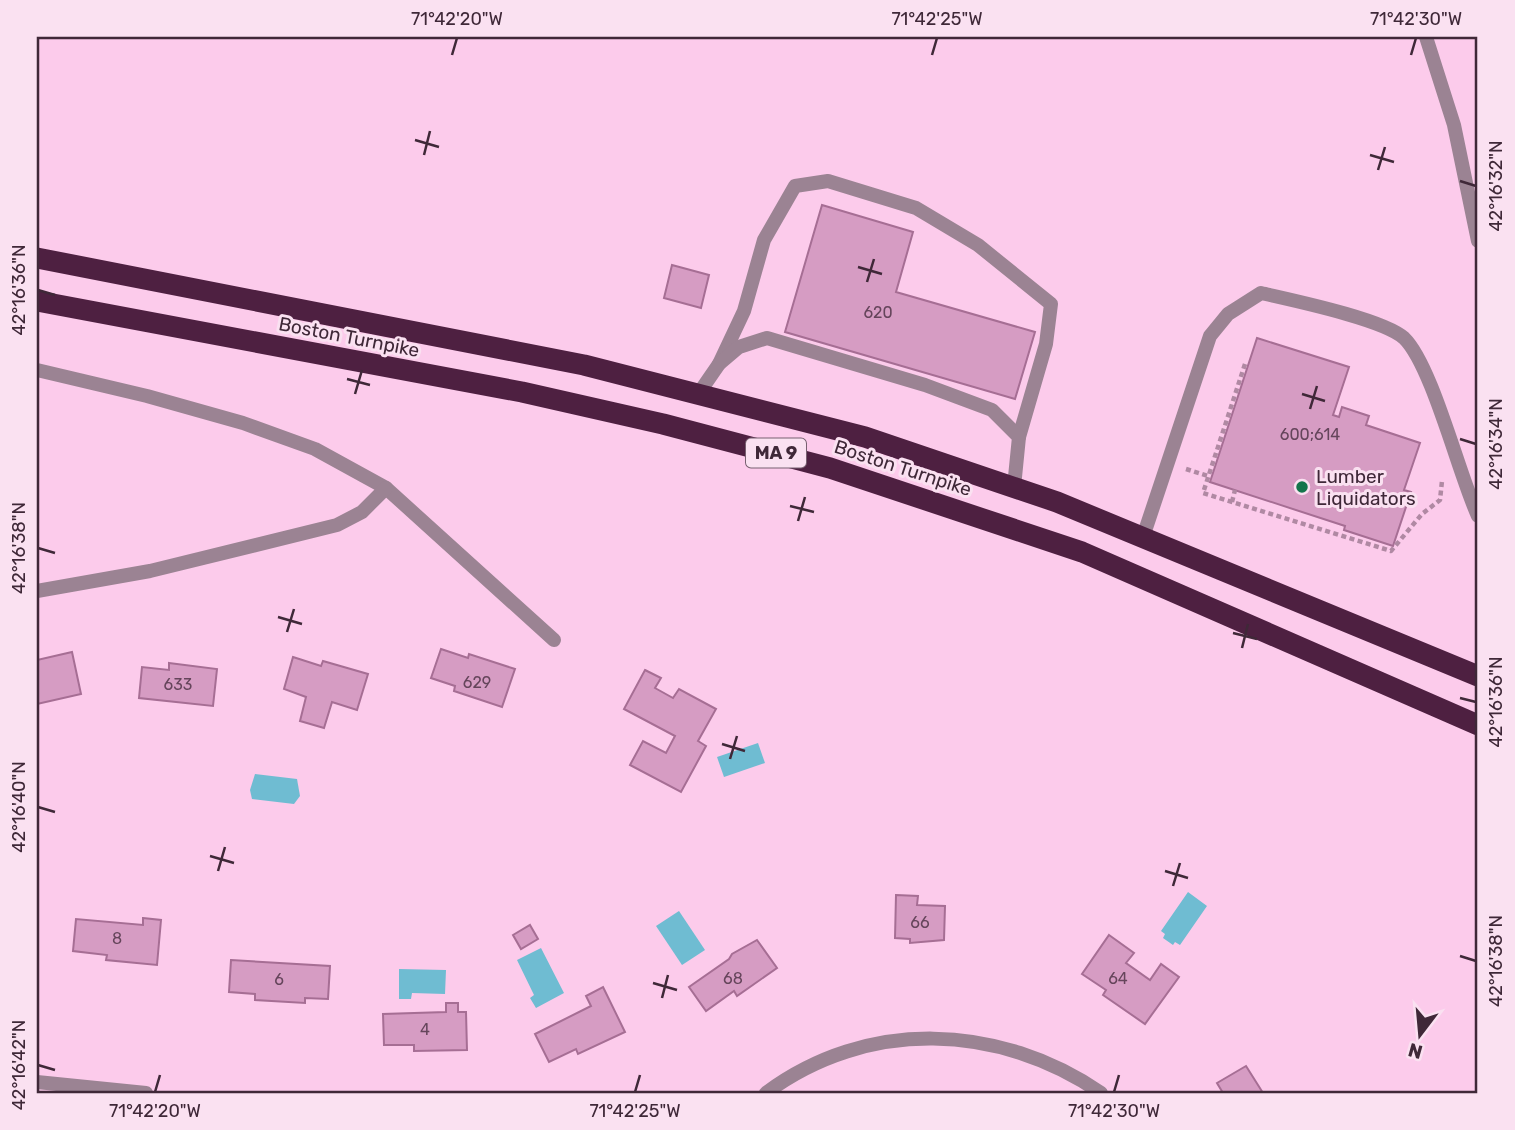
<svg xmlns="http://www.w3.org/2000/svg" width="1515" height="1130" font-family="Rubik,sans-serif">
	<rect width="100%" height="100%" fill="#fccbeb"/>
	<g fill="#6fbcd2">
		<path d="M758,743L765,763L724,777L717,757Z"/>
		<path d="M255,774L297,779L300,796L294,804L252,799L250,790Z"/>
		<path d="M1188,892L1207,906L1180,945L1175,942L1173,945L1163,938L1165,934L1161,931Z"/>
		<path d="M679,911L705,950L682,965L656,926Z"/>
		<path d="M541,948L564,993L536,1008L530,998L534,995L517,960Z"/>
		<path d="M399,969L446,970L445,994L412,993L411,999H399Z"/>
	</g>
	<g fill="#d69cc3" stroke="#a66e94" stroke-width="2">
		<path d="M822,205L913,232L896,292L1035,332L1015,399L785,332Z"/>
		<path d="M672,265L709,275L701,308L664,298Z"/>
		<path d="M1257,338L1349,367L1333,415L1339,417L1342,407L1369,416L1366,425L1420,443L1404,490L1411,492L1393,546L1344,530L1345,526L1210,482Z"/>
		<path d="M441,649L468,658L469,654L515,669L502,707L454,691L455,686L431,678Z"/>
		<path d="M72,652L81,694L37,704V660Z"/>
		<path d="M293,657L321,666L323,661L368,674L357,710L332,702L324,728L300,721L306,697L284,689Z"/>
		<path d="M169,663L217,669L213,706L139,698L142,667L169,670Z"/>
		<path d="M645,670L661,678L655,688L673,698L679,689L716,709L698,741L706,746L681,792L630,765L643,741L666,753L675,736L624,709Z"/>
		<path d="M896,895L918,896L917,905L945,906L944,940L910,943V939L895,938Z"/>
		<path d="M143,918L161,920L157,965L106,960L107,955L73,951L76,919L143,925Z"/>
		<path d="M530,925L538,939L521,949L513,935Z"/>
		<path d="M1109,935L1134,953L1126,963L1150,980L1161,964L1179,977L1145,1024L1103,995L1106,990L1082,974Z"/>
		<path d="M757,940L777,968L737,996L734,991L706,1011L689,987L729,959L732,954Z"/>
		<path d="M231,960L330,966L328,999L305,998V1003L255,1000V994L229,992Z"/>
		<path d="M603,987L625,1032L578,1054L576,1049L549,1062L535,1034L591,1006L586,996Z"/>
		<path d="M446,1003H458V1012H466L467,1050L414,1051V1045H384L383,1014L446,1012Z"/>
		<path d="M1246,1066L1263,1093H1223L1217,1083Z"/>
	</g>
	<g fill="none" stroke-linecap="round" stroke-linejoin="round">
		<g stroke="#b089a3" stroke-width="4.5" stroke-dasharray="5 3.5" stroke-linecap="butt">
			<path d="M1245,364L1203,493L1391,551L1422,514L1440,500L1442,481"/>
			<path d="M1186,469L1208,476"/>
			<path d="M1232,502L1235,490"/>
		</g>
		<g stroke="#9b8393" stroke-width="14">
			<path d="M719,364L744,311L764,240L795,186L828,181L916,208L978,245L1051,304L1046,344L1019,437"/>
			<path d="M699,393L719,364L739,347L767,338L925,385L992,410L1019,437L1014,487"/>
			<path d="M1143,537L1210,336L1228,314L1261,293C1291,300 1383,319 1404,338C1432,365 1459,475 1478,516"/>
		</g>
		<g stroke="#9b8393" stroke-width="14">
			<path d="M1426,37L1454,125L1478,241"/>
			<path d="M37,370L147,396L243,423L315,449L386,488L554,640"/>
			<path d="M37,591L150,571L337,525L362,512L386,488"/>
			<path d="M37,1082L146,1093"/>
			<path d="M766,1093C867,1018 999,1023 1101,1093"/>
		</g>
		<g stroke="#4e2041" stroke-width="21">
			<path d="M37,258L584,365L865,437L1057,502L1478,676"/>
			<path d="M37,301L522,392L663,424L830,468L1082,552L1478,725"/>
		</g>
	</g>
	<path fill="none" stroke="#3f2838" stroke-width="2.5" d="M452,55L457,38M932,55L937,38M1411,55L1416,38M415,140L439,147M424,155L430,131M1370,155L1394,162M1378,170L1385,147M1460,181L1476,186M858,267L882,274M867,282L874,259M38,290L55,295M347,379L370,385M355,394L362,370M1302,394L1325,401M1310,409L1317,386M1460,439L1476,444M790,506L814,512M798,521L805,497M38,548L55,553M278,617L302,624M287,632L294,609M1233,633L1257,639M1242,648L1248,624M1460,698L1476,702M722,744L745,751M730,759L737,736M38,807L55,812M210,856L234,863M218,871L225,847M1165,871L1188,878M1173,886L1180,863M1460,956L1476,961M653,983L677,990M662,998L668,975M38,1065L55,1070M155,1092L160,1075M635,1092L640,1075M1114,1092L1119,1075"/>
	<circle fill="#14754c" stroke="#fae1f1" stroke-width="2.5" cx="1302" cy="487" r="7"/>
	<g text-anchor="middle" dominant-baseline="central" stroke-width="6" stroke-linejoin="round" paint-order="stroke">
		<g font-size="16" fill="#65455b">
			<text x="878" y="312">620</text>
			<text x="1310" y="434">600;614</text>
			<text x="477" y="682">629</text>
			<text x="178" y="684">633</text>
			<text x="920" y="922">66</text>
			<text x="117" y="938">8</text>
			<text x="733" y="978">68</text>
			<text x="1118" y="978">64</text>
			<text x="279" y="979">6</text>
			<text x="425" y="1029">4</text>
		</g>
		<rect fill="#fae1f1" stroke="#776070" stroke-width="2" x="746" y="438.5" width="60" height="29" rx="5"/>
		<g font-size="18" font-weight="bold" fill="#3f2838">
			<text x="776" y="453">MA 9</text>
		</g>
		<g font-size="19" fill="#3f2838" stroke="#fae1f1">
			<text transform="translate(349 337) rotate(11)">Boston Turnpike</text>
			<text transform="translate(903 468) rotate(18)">Boston Turnpike</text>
		</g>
		<g font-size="19" fill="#3f2838" stroke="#fae1f1" text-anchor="start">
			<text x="1316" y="476">Lumber<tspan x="1316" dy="22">Liquidators</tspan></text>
		</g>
	</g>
	<rect width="1515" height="1130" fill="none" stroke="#fae1f1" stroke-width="77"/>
	<g transform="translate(1420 1035) rotate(196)" stroke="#fae1f1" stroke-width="5" paint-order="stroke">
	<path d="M0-5L12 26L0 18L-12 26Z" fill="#3f2838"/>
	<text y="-10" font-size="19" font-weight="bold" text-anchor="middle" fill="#3f2838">N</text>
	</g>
	<rect x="38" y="38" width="1438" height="1054" fill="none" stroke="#3f2838" stroke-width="2.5"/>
	<g font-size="18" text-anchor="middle" fill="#3f2838">
		<text x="457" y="25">71°42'20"W</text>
		<text x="937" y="25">71°42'25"W</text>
		<text x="1416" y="25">71°42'30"W</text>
		<text transform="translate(1496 186) rotate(-90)" y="6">42°16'32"N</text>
		<text transform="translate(19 290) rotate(-90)" y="6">42°16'36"N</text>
		<text transform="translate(1496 444) rotate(-90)" y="6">42°16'34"N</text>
		<text transform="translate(19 548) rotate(-90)" y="6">42°16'38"N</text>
		<text transform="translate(1496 702) rotate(-90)" y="6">42°16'36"N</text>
		<text transform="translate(19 807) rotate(-90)" y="6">42°16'40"N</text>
		<text transform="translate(1496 961) rotate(-90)" y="6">42°16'38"N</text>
		<text transform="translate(19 1065) rotate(-90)" y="6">42°16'42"N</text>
		<text x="155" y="1117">71°42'20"W</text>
		<text x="635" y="1117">71°42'25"W</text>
		<text x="1114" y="1117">71°42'30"W</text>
	</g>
</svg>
